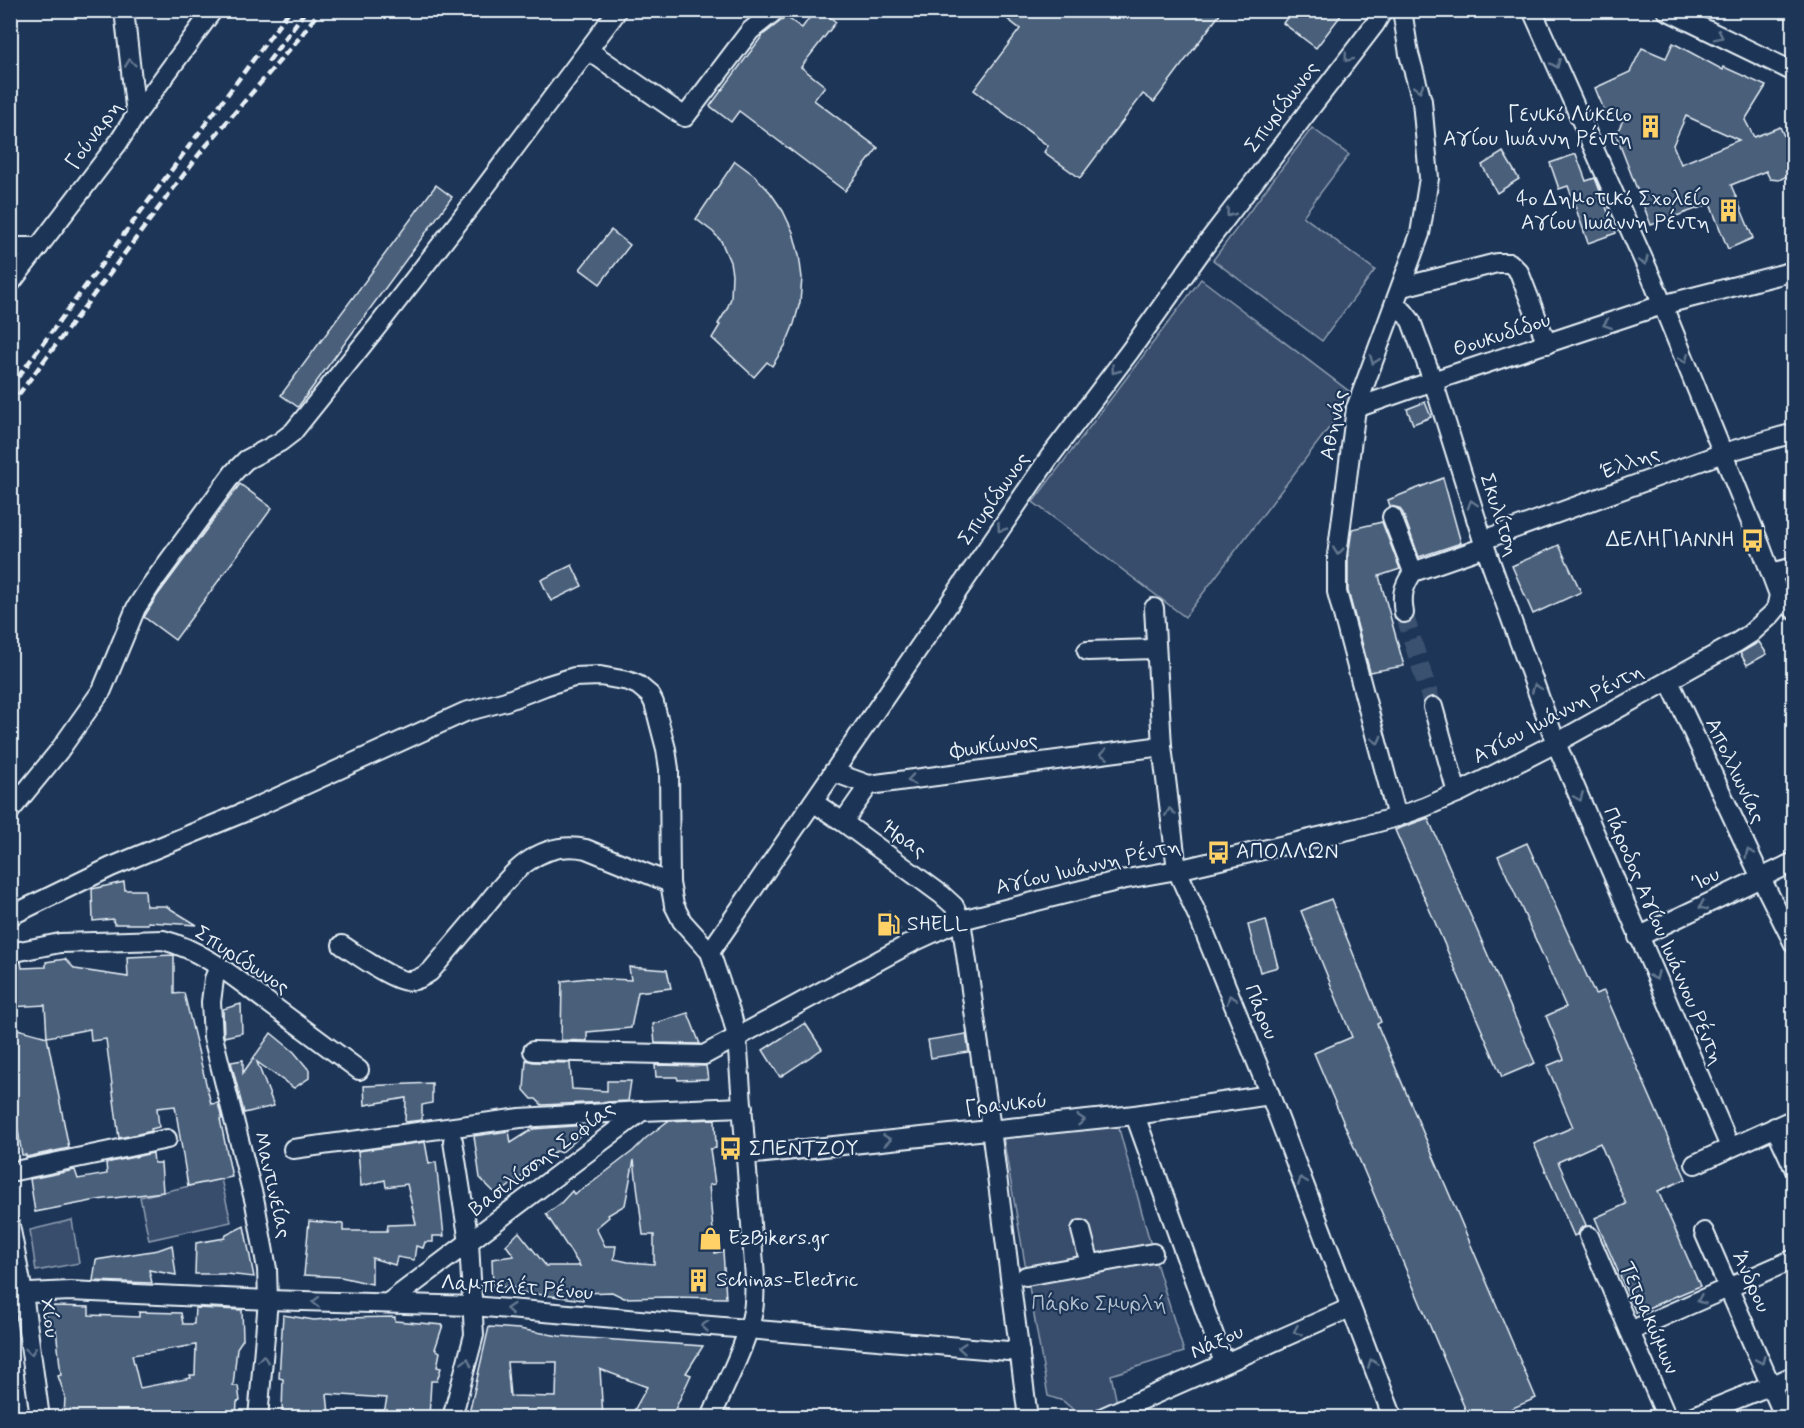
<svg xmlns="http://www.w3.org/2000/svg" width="1804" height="1428" font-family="Mynerve,sans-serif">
	<rect width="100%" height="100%" fill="#1d3557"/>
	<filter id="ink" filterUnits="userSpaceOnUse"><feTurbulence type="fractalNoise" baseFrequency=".0167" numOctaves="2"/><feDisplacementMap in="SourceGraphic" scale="12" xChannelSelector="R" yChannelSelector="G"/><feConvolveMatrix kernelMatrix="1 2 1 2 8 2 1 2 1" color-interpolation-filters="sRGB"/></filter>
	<g filter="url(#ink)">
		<g fill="#374d6c" stroke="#909fb2" stroke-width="1.5">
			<path d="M1312,128L1349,155L1303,216L1375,270L1322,341L1213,260Z"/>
			<path d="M1201,279L1354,395L1185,617L1033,502Z"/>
			<path d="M1118,1125L1153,1253L1184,1352L1111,1375L1117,1403L1082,1417L1063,1401L1048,1396L1003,1137Z"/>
			<path d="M221,1179L231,1222L149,1240L140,1197Z"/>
			<path d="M72,1220L79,1263L36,1271L30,1230Z"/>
		</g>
		<g fill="#495e7a" stroke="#e8f1f8" stroke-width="1.5" fill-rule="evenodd">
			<path d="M815,10H821L836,22L801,67L825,86L814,100L878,148L845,191L739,111L731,122L710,106L763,35L786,17L802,28Z"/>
			<path d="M996,10H1223L1154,102L1143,94L1080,178L1044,152L1048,146L974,90L1020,29Z"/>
			<path d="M1293,10H1345L1316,48L1283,23Z"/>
			<path d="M1673,43L1723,70L1724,67L1766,86L1745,120L1754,137L1780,127L1794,159V170L1791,174L1779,180L1770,179L1766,171L1731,185L1753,238L1728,249L1710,204L1651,225L1616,135L1623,120L1605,112L1595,88L1630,72L1642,48L1666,58ZM1686,116L1739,140L1681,164L1673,145Z"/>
			<path d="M1503,152L1519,179L1497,193L1482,165Z"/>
			<path d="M1576,154L1586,181L1595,178L1616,233L1588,243L1568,186L1559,189L1550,163Z"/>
			<path d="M735,161L754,175L770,192L783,211L793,232L799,255L802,278L800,302L794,324L785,346L772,366L767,362L754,377L712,338L720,325L718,324L727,309L731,298L732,274L730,262L721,241L713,232L696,219Z"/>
			<path d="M436,185L452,197L298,407L281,395Z"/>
			<path d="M611,230L630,245L600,284L580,269Z"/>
			<path d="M1425,402L1431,417L1413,424L1407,409Z"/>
			<path d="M1443,478L1461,543L1419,557L1403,513L1399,508L1390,506L1388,500Z"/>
			<path d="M240,484L272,508L175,640L144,617L157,596Z"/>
			<path d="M1382,522L1400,569L1379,576L1404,666L1370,672L1348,591V557L1352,529Z"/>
			<path d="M1559,545L1581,592L1533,614L1512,566Z"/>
			<path d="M572,565L582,586L551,601L541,580Z"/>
			<path d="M1759,642L1767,654L1747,665L1740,653Z"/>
			<path d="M1428,818L1535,1063L1502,1077L1395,830Z"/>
			<path d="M1527,843L1595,994L1604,991L1686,1179L1658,1191L1700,1286L1636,1313L1595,1218L1626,1204L1600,1143L1558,1162L1586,1225L1580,1229L1578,1234L1574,1236L1534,1144L1573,1127L1547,1066L1564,1059L1546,1016L1566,1007L1498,856Z"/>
			<path d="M124,882L125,890H145L146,906H166L197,925L148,922V924H114L113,919L93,921L92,889Z"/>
			<path d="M1331,899L1381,1022L1377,1024L1536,1398L1490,1418H1469L1314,1053L1352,1037L1301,911Z"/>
			<path d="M889,911L900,929L889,936L878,918Z"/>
			<path d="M1266,920L1278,967L1260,972L1248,925Z"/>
			<path d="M174,955V994L184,993L211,1104L218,1103L222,1119H220L232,1177L188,1186L175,1106L157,1108L159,1127L151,1129L152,1131L119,1138L106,1039L91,1041L90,1029L47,1037L69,1148L26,1157V1155H22L10,1081V1027L47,1037L45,1005L10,1007V964L21,962L22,968L46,967V962L65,959L75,969L128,977L127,957Z"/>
			<path d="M629,967L667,970L671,988L638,992L631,1028L587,1032V1041L561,1040L562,981L588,978L631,980Z"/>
			<path d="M241,1004L242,1033L224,1037L223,1009Z"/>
			<path d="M688,1013L700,1044L655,1043L653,1024Z"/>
			<path d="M805,1023L822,1049L780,1077L763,1050Z"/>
			<path d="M271,1033L294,1052L309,1070V1078L294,1088L257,1062L274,1106L244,1113L231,1062L243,1060V1073Z"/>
			<path d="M966,1034L969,1052L931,1058L928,1040Z"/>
			<path d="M526,1060L533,1062L570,1063L572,1089L607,1091V1081H631L628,1101L542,1105L536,1099H532L524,1090Z"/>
			<path d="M655,1065L706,1066L708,1079L678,1080L677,1077H656Z"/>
			<path d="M432,1083V1103L422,1105V1120L405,1122L406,1098L365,1105L364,1086Z"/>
			<path d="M715,1119L716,1148L710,1149L715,1184L709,1185L715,1253L723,1251L726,1298L669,1297L624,1298L612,1292L584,1293L583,1300L520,1292V1288L493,1286L492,1259L514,1256L506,1245L519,1232L546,1266H580L546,1214L560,1204L572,1191L574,1194L589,1185L633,1151L646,1138L668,1121ZM634,1160L643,1235H654V1264L628,1262L614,1259L616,1246H605L596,1228L609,1217L608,1215L625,1205Z"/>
			<path d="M588,1125L575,1141L561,1153L556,1151L497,1195L480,1178L474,1136L509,1131L511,1143L533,1129Z"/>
			<path d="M425,1142L429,1164L436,1162L444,1236H433V1242H425L423,1248L416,1246L414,1260L397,1257L395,1265L372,1258V1284L341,1277L304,1275L309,1221L343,1224V1231H387L388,1225L416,1224L407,1184L386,1187L385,1180L361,1186L358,1151Z"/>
			<path d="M153,1153L154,1163H161L163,1192L97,1200L35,1212L30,1179L75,1170L78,1179L107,1174L106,1163Z"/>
			<path d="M244,1226L254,1277L226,1274H195L196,1243L225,1238L226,1235Z"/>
			<path d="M172,1245L176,1275L149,1270L152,1283L93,1281L96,1260L158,1250Z"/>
			<path d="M54,1306L89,1307V1315L139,1317V1312L181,1313L183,1324H194L195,1308L242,1310L243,1339L237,1348L233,1386H238L240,1401L237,1402L236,1418H64L65,1396L58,1376L61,1375L56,1329H49L45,1313ZM196,1345L195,1375H190L191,1378L140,1388L132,1355Z"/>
			<path d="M283,1315L314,1320L339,1318L395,1317V1321L443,1325L435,1349L440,1352L437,1367L441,1368L437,1381H431L429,1418H383L387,1398L327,1394L329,1414L282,1412L283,1379L279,1378Z"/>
			<path d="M489,1327L519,1329L559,1336L601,1339L703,1346L686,1373L691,1375L671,1418H630L647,1387L600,1369L603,1418H468ZM507,1362H557L556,1397L510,1396Z"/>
		</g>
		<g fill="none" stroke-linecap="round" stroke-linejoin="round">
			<path stroke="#3b516f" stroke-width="18" stroke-dasharray="18 9" stroke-linecap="butt" d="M1404,613L1433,707"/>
			<defs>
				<g id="minor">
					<path d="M124,10L136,115"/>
					<path d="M1666,10L1794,72"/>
					<path d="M588,50L685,117L750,31L776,10"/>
					<path d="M10,247H39"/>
					<path d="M10,284L118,143L136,115L213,10"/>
					<path d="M1402,287L1497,263H1510L1519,272L1547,344"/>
					<path d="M1395,306L1404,312L1411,321L1433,381L1485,547L1556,743L1730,1147"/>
					<path d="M1356,408L1433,381L1662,305L1794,271"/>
					<path d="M1392,517L1413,572L1485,547"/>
					<path d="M1483,540L1723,453L1794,433"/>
					<path d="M1771,573L1794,567"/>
					<path d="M1779,595L1794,610"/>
					<path d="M1154,608L1162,746L1177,870L1200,921L1270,1095L1393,1418"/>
					<path d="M1404,613C1401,596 1403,587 1413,572"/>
					<path d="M1087,651L1155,649"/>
					<path d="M1669,681L1761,878L1794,944"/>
					<path d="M1433,707L1457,793"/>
					<path d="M833,772L869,785L1162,746"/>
					<path d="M813,802L843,822L942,895L954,906L961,920L991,1129L1028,1418"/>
					<path d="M10,811L59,751L102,690L136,608L151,585L234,472L246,460L280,442L293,432L377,327L471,206L615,14"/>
					<path d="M1397,817L1337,592V556L1356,408L1420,234L1429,178L1422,101L1409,54L1402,10"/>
					<path d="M843,822L869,785"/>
					<path d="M10,916L111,867L252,809L465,712L506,701L545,686L574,677L600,676L628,681L638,685L650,695L654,703L666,749L669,769L670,883L674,905L682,921L710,952L732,1017L737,1037L755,1278C754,1289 755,1300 753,1311C747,1344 724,1386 711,1418"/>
					<path d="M1638,937L1794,862"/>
					<path d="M342,945C356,954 393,981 408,981C417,981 424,976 430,972C446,953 462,934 478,915C506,880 535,838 586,849L670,883"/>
					<path d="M710,952L1049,458L1130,351L1207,243L1375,24L1383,10"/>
					<path d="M10,953L60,943L163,940C202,950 234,977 266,1001C297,1024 328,1047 359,1070"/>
					<path d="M219,967L214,979L211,1002L213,1037L255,1203L267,1269L268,1300L258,1418"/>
					<path d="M533,1051L704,1055L911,943L961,920L1121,880L1177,870L1353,829L1397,817L1425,807L1462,791L1556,743L1736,643L1750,634L1771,615L1776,609L1779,595L1761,547L1652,279L1532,10"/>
					<path d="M1135,1115L1224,1363"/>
					<path d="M1775,1127L1794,1168"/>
					<path d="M293,1149L520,1118L642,1111L743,1107"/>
					<path d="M746,1155L1135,1115L1270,1095"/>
					<path d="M1695,1164L1794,1119"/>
					<path d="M10,1172L167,1139"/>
					<path d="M10,1225L23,1293L40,1418"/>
					<path d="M1081,1230L1090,1264"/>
					<path d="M1704,1232L1785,1418"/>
					<path d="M1589,1236L1667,1418"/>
					<path d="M1026,1276L1153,1253"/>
					<path d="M10,1294L70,1291L268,1300L473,1306L1020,1352"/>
					<path d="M388,1303L642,1111"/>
					<path d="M1630,1331L1794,1259"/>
					<path d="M452,1418L474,1335L469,1242L453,1141"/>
					<path d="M1101,1418L1350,1308"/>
					<path d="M1689,1418L1794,1376"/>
				</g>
			</defs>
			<use href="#minor" stroke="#e8f1f8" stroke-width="22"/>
			<use href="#minor" stroke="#1d3557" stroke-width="18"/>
			<g stroke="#e8f1f8" stroke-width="4.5" stroke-dasharray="9 4.5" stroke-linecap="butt">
				<path d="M268,62L306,10"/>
				<path d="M10,388L290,10"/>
				<path d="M10,406L200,153L301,36L320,10"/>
			</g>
		</g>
		<defs><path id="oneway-chevron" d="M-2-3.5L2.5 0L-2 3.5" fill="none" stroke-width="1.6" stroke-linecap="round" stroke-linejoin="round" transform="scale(1.5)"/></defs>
		<g stroke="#64778f">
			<use href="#oneway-chevron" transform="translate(1719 36) rotate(26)"/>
			<use href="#oneway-chevron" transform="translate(1348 58) rotate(128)"/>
			<use href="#oneway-chevron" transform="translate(130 63) rotate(-97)"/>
			<use href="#oneway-chevron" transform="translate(1556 64) rotate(66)"/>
			<use href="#oneway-chevron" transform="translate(1419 88) rotate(75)"/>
			<use href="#oneway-chevron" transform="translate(1230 213) rotate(127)"/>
			<use href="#oneway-chevron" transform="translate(1644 261) rotate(66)"/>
			<use href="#oneway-chevron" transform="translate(1607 324) rotate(161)"/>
			<use href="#oneway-chevron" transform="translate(1684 359) rotate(68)"/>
			<use href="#oneway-chevron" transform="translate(1374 360) rotate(111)"/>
			<use href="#oneway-chevron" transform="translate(1115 370) rotate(127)"/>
			<use href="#oneway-chevron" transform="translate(1472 504) rotate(-107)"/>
			<use href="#oneway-chevron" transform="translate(1001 528) rotate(125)"/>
			<use href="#oneway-chevron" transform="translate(1338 551) rotate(96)"/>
			<use href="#oneway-chevron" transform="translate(1536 688) rotate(-110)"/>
			<use href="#oneway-chevron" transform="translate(1377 740) rotate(75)"/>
			<use href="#oneway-chevron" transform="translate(1104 754) rotate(172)"/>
			<use href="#oneway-chevron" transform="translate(911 780) rotate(172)"/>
			<use href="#oneway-chevron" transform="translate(1579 797) rotate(67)"/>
			<use href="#oneway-chevron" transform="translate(1170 812) rotate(-97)"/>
			<use href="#oneway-chevron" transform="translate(1749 853) rotate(-115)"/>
			<use href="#oneway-chevron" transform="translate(1703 906) rotate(154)"/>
			<use href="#oneway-chevron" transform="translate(1655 976) rotate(66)"/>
			<use href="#oneway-chevron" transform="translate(1231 999) rotate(-112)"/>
			<use href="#oneway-chevron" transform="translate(1081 1120) rotate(-5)"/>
			<use href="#oneway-chevron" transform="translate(887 1140) rotate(-6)"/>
			<use href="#oneway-chevron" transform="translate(1302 1181) rotate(-111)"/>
			<use href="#oneway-chevron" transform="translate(1701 1300) rotate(156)"/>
			<use href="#oneway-chevron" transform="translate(316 1302) rotate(-179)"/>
			<use href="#oneway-chevron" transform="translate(510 1309) rotate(-175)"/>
			<use href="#oneway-chevron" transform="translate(705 1326) rotate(-175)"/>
			<use href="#oneway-chevron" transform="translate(1297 1331) rotate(156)"/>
			<use href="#oneway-chevron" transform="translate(962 1348) rotate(-175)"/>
			<use href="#oneway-chevron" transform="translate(31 1351) rotate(82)"/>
			<use href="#oneway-chevron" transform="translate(263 1359) rotate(-85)"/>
			<use href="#oneway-chevron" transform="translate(1761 1360) rotate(66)"/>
			<use href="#oneway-chevron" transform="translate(467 1362) rotate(-75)"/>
			<use href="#oneway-chevron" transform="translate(1372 1363) rotate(-111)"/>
		</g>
	</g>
	<defs>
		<symbol id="building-bare" viewBox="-9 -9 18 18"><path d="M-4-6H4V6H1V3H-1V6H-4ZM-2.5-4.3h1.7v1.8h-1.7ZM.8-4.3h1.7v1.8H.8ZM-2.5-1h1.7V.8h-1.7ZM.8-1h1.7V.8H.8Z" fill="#ffd166" stroke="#1d3557" stroke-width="2.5" paint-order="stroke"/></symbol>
		<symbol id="bus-bare" viewBox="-9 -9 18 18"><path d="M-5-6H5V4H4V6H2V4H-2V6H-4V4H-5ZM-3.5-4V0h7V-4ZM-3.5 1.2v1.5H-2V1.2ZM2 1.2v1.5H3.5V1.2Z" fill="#ffd166" stroke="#1d3557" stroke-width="2.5" paint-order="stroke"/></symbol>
		<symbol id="fuel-bare" viewBox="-9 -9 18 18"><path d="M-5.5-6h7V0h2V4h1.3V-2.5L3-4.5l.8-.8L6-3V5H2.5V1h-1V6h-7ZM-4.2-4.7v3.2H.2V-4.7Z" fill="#ffd166" stroke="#1d3557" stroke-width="2.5" paint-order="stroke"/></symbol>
		<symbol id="shop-bare" viewBox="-9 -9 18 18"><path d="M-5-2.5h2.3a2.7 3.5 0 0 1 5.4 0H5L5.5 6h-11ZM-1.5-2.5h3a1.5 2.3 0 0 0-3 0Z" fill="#ffd166" stroke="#1d3557" stroke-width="2.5" paint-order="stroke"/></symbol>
	</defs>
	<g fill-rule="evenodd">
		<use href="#building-bare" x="1634" y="110" width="33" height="33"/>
		<use href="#building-bare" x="1712" y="194" width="33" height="33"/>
		<use href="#bus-bare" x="1736" y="524" width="33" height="33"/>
		<use href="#bus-bare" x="1202" y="836" width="33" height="33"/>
		<use href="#fuel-bare" x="872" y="908" width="33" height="33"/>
		<use href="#bus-bare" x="714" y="1132" width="33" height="33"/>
		<use href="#shop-bare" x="694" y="1222" width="33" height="33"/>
		<use href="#building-bare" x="682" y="1264" width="33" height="33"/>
	</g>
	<g text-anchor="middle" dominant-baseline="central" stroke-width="4.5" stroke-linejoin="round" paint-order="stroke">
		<g font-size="21" fill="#e8f1f8" stroke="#1d3557">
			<text transform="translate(1282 107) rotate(-53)">Σπυρίδωνος</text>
			<text transform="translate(94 135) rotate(-54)">Γούναρη</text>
			<text transform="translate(1502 335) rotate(-18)">Θουκυδίδου</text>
			<text transform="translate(1334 425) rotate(-79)">Αθηνάς</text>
			<text transform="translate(1630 463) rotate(-20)">Έλλης</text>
			<text transform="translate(994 499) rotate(-55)">Σπυρίδωνος</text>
			<text transform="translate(1499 515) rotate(72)">Σκυλίτση</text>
			<text transform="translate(1558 714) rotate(-28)">Αγίου Ιωάννη Ρέντη</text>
			<text transform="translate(994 746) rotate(-8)">Φωκίωνος</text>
			<text transform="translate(1735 771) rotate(65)">Απολλωνίας</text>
			<text transform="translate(904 839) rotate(36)">Ήρας</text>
			<text transform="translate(1088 867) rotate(-13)">Αγίου Ιωάννη Ρέντη</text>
			<text transform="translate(1706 879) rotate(-26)">Ίου</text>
			<text transform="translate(1663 936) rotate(67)">Πάροδος Αγίου Ιωάννου Ρέντη</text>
			<text transform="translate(242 960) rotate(33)">Σπυρίδωνος</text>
			<text transform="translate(1261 1012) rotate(68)">Πάρου</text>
			<text transform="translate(1006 1105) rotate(-6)">Γρανικού</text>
			<text transform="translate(542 1159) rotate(-37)">Βασιλίσσης Σοφίας</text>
			<text transform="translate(272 1185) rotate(77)">Μαντινείας</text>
			<text transform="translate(1751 1282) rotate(66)">Άνδρου</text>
			<text transform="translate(517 1288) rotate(4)">Λαμπελέτ Ρένου</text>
			<text transform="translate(49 1318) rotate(82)">Χίου</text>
			<text transform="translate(1649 1318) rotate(67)">Τετρακώμων</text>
			<text transform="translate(1217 1342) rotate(-24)">Νάξου</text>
		</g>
		<g font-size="21" fill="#e8f1f8" stroke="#1d3557" text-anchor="start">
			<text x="1632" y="115" text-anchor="end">Γενικό Λύκειο<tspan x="1632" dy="24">Αγίου Ιωάννη Ρέντη</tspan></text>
			<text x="1710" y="199" text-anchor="end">4ο Δημοτικό Σχολείο<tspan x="1710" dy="24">Αγίου Ιωάννη Ρέντη</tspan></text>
			<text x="1735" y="540" text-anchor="end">ΔΕΛΗΓΙΑΝΝΗ</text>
			<text x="1236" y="852">ΑΠΟΛΛΩΝ</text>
			<text x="907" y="924">SHELL</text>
			<text x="749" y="1149">ΣΠΕΝΤΖΟΥ</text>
			<text x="728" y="1238">EzBikers.gr</text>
			<text x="716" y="1280">Schinas-Electric</text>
		</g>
		<g font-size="21" fill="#b3c0ce" stroke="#1d3557">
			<text x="1099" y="1304">Πάρκο Σµυρλή</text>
		</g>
	</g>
	<rect width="1804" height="1428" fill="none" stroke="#1d3557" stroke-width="36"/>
	<rect x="18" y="18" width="1768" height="1392" fill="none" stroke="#e8f1f8" stroke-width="2" filter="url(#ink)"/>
</svg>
